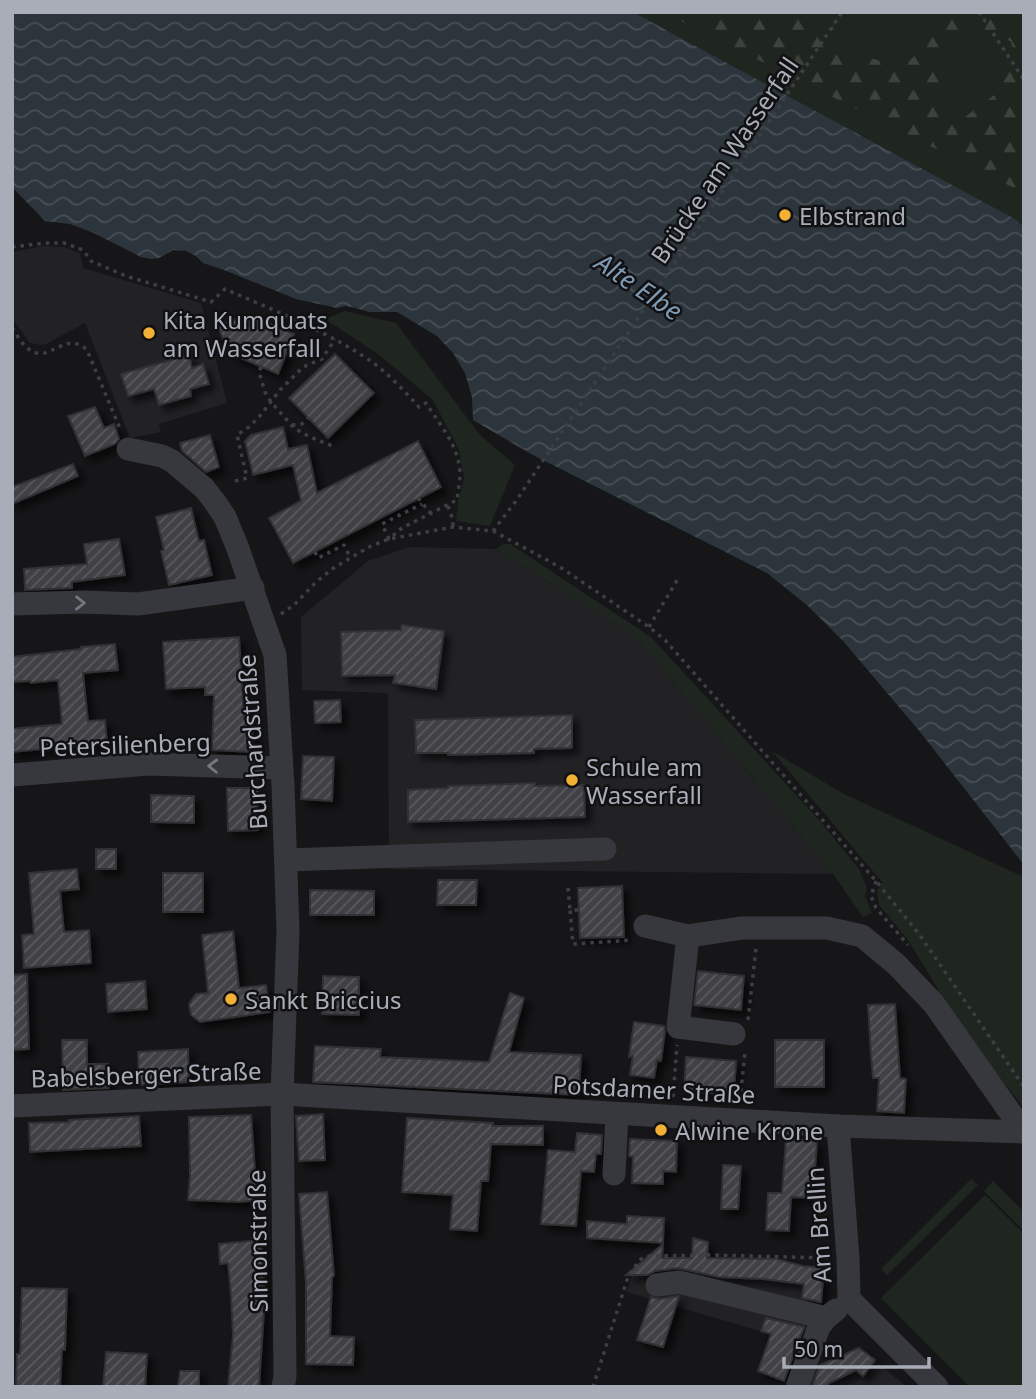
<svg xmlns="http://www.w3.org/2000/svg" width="1036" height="1399" font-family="'Noto Sans',sans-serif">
	<defs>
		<pattern id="forest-firs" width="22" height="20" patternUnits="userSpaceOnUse" patternTransform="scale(1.75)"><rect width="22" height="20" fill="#1e261f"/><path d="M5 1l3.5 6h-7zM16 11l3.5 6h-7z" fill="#3c433d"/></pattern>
		<pattern id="water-waves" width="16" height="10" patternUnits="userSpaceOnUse" patternTransform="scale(1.75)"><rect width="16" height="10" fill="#2c353c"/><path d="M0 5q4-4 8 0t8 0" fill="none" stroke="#485056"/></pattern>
		<pattern id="building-hatch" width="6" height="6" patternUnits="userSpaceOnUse" patternTransform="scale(1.75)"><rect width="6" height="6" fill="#404145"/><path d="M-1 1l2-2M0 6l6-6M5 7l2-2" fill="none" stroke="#595a5e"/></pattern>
		<filter id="shadow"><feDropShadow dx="6" dy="6" stdDeviation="3.5" flood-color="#0009"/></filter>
	</defs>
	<rect width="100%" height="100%" fill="#161618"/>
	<g fill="#222225">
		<path d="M44,246L64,247L80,253L83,268L201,303L227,403L159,424L161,432L130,438L85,323L44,345L30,343L14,321L12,314V252Z"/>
		<path d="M409,547L496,549L636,637L833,874L389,869L388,693L302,690L301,617L368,561Z"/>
		<path d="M665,1258L776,1259L803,1266L824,1268L820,1312L811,1311L801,1343L627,1292L633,1272L643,1260Z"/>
		<path d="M859,1348L907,1387H806L813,1369Z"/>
	</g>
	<g fill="#1e261f">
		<path d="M633,12H1024V228L1017,220Z"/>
		<path d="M345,311L396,323L480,435L515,465L490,526L456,521L458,502L464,478L459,450L433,400L378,354L325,319Z"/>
		<path d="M503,544H510L651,637L820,821L859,869L867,887L865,896L872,913L863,917L833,874L636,637L496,549Z"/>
		<path d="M772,751L842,793L1024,877V1108L939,1001L938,989L908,940L879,905L877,892L882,882Z"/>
		<path d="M971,1179L978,1185L887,1275L881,1269Z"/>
		<path d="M993,1181L1024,1212V1231L984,1191Z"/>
		<path d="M985,1195L1024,1234V1387H970L881,1298Z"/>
	</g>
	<path fill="url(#forest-firs)" fill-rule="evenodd" d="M663,12H827L841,48L901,68L920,51L923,15L921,12H1024V193ZM964,31L997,32L1011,42L1016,60L994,95L965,117L938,92L950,46Z"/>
	<path fill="url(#water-waves)" d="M12,12H633L1017,220L1024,228V865L921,733L844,642L808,606L767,573L533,455L473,420L472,397L465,373L453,353L437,336L397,312H369L356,308L346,306L337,308L296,299L224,270L203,263L196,256L186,251L173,250L159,258L151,259L141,257L94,233L70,224L45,221L12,187Z"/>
	<g fill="url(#building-hatch)" stroke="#303034" stroke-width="2" filter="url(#shadow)">
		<path d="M244,316H252L294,334L278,374L234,355L230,353L226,347L218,326Z"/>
		<path d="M335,354L374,393L328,438L289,398Z"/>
		<path d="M189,355L192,368L203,364L209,384L190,389L191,396L159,405L154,389L128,396L121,374Z"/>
		<path d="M95,407L104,428L114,424L119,439L115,444L85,456L68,416Z"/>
		<path d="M283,427L288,449L307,445L317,493L418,441L441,487L293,563L269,518L301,501L293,465L253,475L245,441L251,435Z"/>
		<path d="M210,435L219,467L206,472L182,451L180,443Z"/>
		<path d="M73,464L78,476L12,504V487Z"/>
		<path d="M191,508L199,541L204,540L212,575L169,585L161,551L164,550L156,517Z"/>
		<path d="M119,539L125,575L72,582V588L25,590L24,569L87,564L84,544Z"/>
		<path d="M402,625L444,631L436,689L393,683L395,675L342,676L341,632L401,630Z"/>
		<path d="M239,637L244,719H253L252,752L212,750L214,695H205V687L166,689L163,642Z"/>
		<path d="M115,644L118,670L83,673L88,721L105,720L107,743L12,752V729L62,724L58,680L31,683L30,681L12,682V657L81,649V647Z"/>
		<path d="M340,700L341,722L315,723L314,701Z"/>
		<path d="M572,715V748L534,749V753L448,755V753H416L415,720Z"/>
		<path d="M303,756L334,757L332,801L301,799Z"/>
		<path d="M535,783V786L584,785L585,817L408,822V790L448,788V786Z"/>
		<path d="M227,788H258V830L228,831Z"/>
		<path d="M151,795L194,796V823L151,822Z"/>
		<rect x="96" y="849" width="20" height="20"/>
		<path d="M77,869L79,889L60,891L64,932L89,930L91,963L24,968L22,935L34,934L29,873Z"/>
		<rect x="163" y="873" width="40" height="39"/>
		<path d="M438,880H477L476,905H437Z"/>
		<path d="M622,886L624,937L580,938L578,888Z"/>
		<path d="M310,890L374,891V915H310Z"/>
		<path d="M233,931L239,988L266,985L270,1012L200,1022L191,1015L189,1004L196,994L208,993L202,935Z"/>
		<path d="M698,971L744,976L741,1010L694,1005Z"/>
		<path d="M27,974L29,1049L12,1050V975Z"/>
		<path d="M323,976L359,977V1015L322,1014Z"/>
		<path d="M145,981L147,1009L108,1012L106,984Z"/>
		<path d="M510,993L524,998L509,1052L581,1055L579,1095L313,1082L315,1046L381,1049L380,1057L489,1062Z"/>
		<path d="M895,1004L900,1078L906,1079L904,1113L877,1111L879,1078H873L871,1055L868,1005Z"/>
		<path d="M634,1022L664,1026L665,1031L661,1061L657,1060L654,1078L630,1075L633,1056L629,1057Z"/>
		<path d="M62,1040H87V1064H108L109,1088L63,1090Z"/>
		<rect x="775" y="1040" width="49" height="47"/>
		<path d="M188,1049L189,1082L139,1085L138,1052Z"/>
		<path d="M686,1057L736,1061L734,1095L684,1091Z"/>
		<path d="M323,1114L325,1160L299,1161L296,1116Z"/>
		<path d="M251,1115L257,1200L240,1202L188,1200L190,1177L189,1117Z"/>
		<path d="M139,1116L141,1146L30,1152L29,1123L69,1122V1120Z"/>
		<path d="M407,1118L493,1123L492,1126H543V1145L491,1144L488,1181H481L477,1231L450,1229L453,1195L402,1192Z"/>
		<path d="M577,1133L602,1135L601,1154H596L594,1172L581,1171L576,1226L541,1224L548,1150L575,1152Z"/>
		<path d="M630,1139L677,1141L676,1172L663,1171V1184L632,1183L633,1157L629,1156Z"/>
		<path d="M786,1139L817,1141L813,1198L791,1197L789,1231L766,1230L768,1193H782Z"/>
		<path d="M723,1165L741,1166L738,1209H721Z"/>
		<path d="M327,1192L334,1276L332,1277L330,1336L354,1337L353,1365L306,1364V1284L299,1194Z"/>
		<path d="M627,1216L664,1218L663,1243L587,1238V1221L627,1224Z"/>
		<path d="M693,1238L708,1242L707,1258L776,1259L803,1266L824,1268L821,1302L802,1298L804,1284L763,1279L719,1277L678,1268L655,1271L647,1275H626L663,1244L662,1258H692Z"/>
		<path d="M261,1240L265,1294L259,1387H228L233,1335L231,1295L228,1263L220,1264L219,1244Z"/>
		<path d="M22,1288L67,1289L65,1350H62L60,1387H16L17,1354H20Z"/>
		<path d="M679,1296L663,1347L637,1340L651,1297L659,1299Z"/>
		<path d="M766,1318L804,1327L784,1381L758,1371L771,1334L761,1331Z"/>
		<path d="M859,1348L875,1360L863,1376L856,1370L829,1383L827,1387H812L820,1365Z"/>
		<path d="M106,1352L147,1354L145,1387H103Z"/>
		<path d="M180,1371H199V1387H178Z"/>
	</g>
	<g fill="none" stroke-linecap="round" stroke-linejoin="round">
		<g stroke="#3d3f44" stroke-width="3.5" stroke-dasharray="3.5 5" stroke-linecap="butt">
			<path d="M979,12L1024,80"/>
			<path d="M12,247L45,243H64L83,250L91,261L126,276L211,302L225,289C275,311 327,331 372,362C389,374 405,392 419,407L426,403C440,425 459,446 460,473C460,482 458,491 457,500L402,528L389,539L382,524L422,504"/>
			<path d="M12,328C17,335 22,345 30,350C50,364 65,329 87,350L121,431"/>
			<path d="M261,367L259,372L265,392L271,402L294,428L310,437L335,447"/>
			<path d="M292,425L302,424L308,418"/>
			<path d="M235,481L247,478L237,435L249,427L259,417L280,390L303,367L322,359L335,339"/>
			<path d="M418,498L432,515"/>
			<path d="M448,506L453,520V527"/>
			<path d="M493,531L516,501L842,12"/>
			<path d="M315,552L318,558L344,545L350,557"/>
			<path d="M281,614L294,605L316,582L335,567L371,546L389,539L453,527L493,531L536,554L563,569L649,627L665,640L876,881L919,934L1024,1087"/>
			<path d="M649,627L679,577"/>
			<path d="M876,881L871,896L876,908L908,945"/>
			<path d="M568,888L570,910"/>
			<path d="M578,910H570L573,944L633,940"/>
			<path d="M748,1020L756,948"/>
			<path d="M673,1097L677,1045"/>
			<path d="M740,1100L745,1052"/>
			<path d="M593,1387L627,1280L633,1269L641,1259L650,1256L713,1255L828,1258"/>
		</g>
		<g stroke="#37383d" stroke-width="23">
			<path d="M128,449L162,456L172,461L204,488L215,502L225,517L237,546L275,655L283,785L288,931L282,1094L285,1376L283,1387"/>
			<path d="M12,604L83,602L138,604L253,588"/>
			<path d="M12,775L149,764L281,768"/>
			<path d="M286,860L605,849"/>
			<path d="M645,926L688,936L742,928H827L862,936L896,964L934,1004L1024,1132"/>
			<path d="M688,936L678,1027L734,1034"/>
			<path d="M12,1106L282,1094L838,1126L1023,1132"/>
			<path d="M838,1126L848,1258L849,1299"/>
			<path d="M614,1174L617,1114"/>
			<path d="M657,1285L679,1282L826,1318"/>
			<path d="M849,1299L937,1387"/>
			<path d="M797,1387L819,1327L826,1318L836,1310"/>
		</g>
	</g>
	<defs><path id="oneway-chevron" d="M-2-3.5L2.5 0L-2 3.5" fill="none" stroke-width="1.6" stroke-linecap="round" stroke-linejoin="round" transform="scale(1.75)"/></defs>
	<g stroke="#757881">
		<use href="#oneway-chevron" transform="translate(80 603)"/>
		<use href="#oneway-chevron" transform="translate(213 766) rotate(-178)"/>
	</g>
	<g fill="#f2b134" stroke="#111113" stroke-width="2.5">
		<circle cx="785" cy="215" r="7"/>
		<circle cx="149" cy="333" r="7"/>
		<circle cx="572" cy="780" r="7"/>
		<circle cx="231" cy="999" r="7"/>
		<circle cx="661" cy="1130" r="7"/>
	</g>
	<g text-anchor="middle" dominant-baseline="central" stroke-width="5" stroke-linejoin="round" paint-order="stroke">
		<g font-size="24" fill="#a8adb8" stroke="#111113">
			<text transform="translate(724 160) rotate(-56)">Brücke am Wasserfall</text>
			<text transform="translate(252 742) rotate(-94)">Burchardstraße</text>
			<text transform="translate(125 744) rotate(-2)">Petersilienberg</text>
			<text transform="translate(146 1074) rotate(-2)">Babelsberger Straße</text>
			<text transform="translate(654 1089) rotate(3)">Potsdamer Straße</text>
			<text transform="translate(818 1225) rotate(-94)">Am Brellin</text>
			<text transform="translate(257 1241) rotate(-91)">Simonstraße</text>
		</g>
		<g font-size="24" fill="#a8adb8" stroke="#111113" text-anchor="start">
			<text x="799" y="215">Elbstrand</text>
			<text x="163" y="319">Kita Kumquats<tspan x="163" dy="28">am Wasserfall</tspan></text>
			<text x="586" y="766">Schule am<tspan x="586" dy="28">Wasserfall</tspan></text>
			<text x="245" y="999">Sankt Briccius</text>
			<text x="675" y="1130">Alwine Krone</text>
		</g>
		<g font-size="26" font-style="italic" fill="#7f9bb3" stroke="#111113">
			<text transform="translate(639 286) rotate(34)">Alte Elbe</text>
		</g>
	</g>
	<rect width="1036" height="1399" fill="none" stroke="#a8adb8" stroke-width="28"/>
	<path d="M784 1357v10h145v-10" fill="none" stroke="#a8adb8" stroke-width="3.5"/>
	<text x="794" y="1357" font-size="21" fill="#a8adb8" stroke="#111113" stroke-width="5" paint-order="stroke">50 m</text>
</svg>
